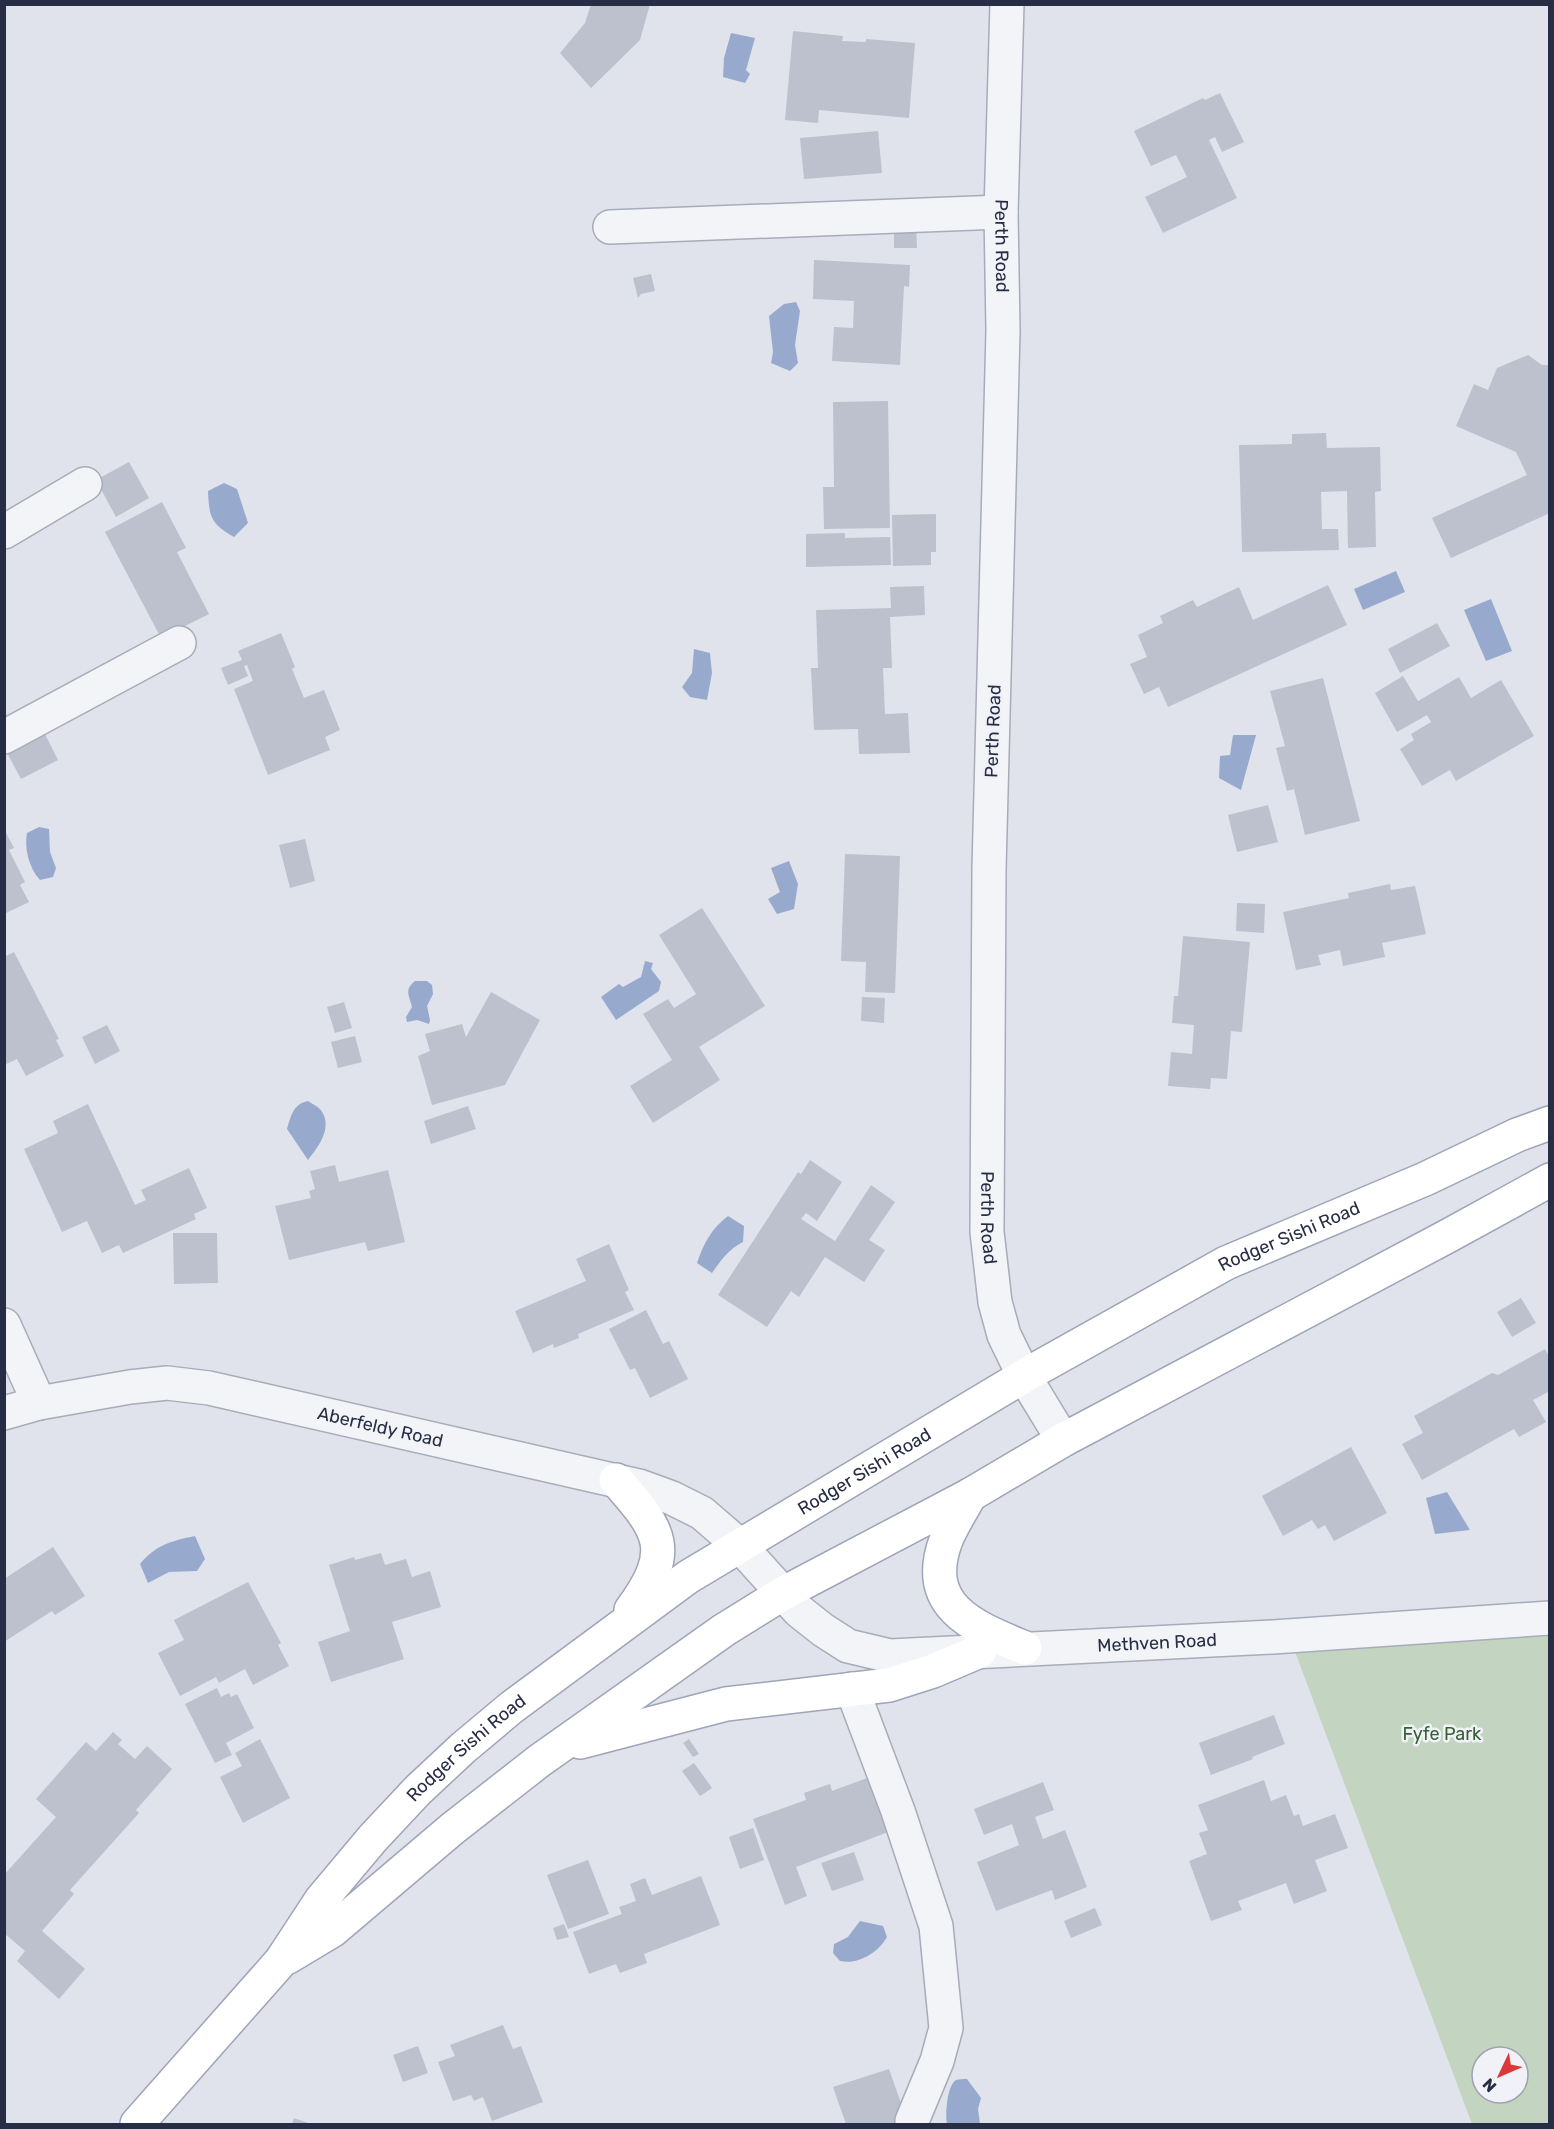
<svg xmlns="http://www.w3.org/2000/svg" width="1554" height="2129" font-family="Rubik,sans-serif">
	<rect width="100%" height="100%" fill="#e0e3eb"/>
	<path fill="#c3d5c0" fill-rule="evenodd" d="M1549,1621V2124H1472L1288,1633ZM1482,2057H1518V2093H1482Z"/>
	<g fill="#97aace">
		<path d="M731,33L755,38L746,70L750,74L745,83L723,77L724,58Z"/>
		<path d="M796,302L800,311L795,345L798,363L790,371L771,363L773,352L769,316L784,304Z"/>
		<path d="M224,483L237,489L248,523L234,537C211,524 209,517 208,491Z"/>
		<path d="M1396,571L1405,592L1363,610L1354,589Z"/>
		<path d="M1491,599L1512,651L1486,661L1464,610Z"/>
		<path d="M694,649L710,653L712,673L707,700L690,697L682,687L692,673Z"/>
		<path d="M1233,735H1256L1241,790L1219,778L1220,756L1230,755Z"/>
		<path d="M39,827L49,829L50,852L56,868L53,877L40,880C29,868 24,848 27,833Z"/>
		<path d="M789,861L798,884L794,909L777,914L768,899L780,892L771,868Z"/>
		<path d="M645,961L653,963L651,969L661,982L659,991L616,1020L601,997L619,984L623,987L641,977Z"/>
		<path d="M415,981H427L432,985L433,994L427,1006L430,1020L429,1024L417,1020L407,1022L406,1017L412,1007C409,995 404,990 415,981Z"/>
		<path d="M308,1101C311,1103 317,1106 320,1109C334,1126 319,1146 308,1160L287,1129C291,1116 293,1104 308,1101Z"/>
		<path d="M728,1216L744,1226L743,1242C729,1249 721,1260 712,1273L697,1263C704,1243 711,1229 728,1216Z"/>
		<path d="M1447,1492L1470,1530L1435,1534L1426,1498Z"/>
		<path d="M195,1536L205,1559L197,1571L169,1572L148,1583L140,1564C156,1545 171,1541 195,1536Z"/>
		<path d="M860,1921L883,1926L887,1937C878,1953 858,1965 840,1961L833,1953L834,1944L848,1937Z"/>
		<path d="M967,2079L981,2098L978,2109L980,2124H947C945,2115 947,2085 956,2080C959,2079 963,2079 967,2079Z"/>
	</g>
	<g fill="#bdc1ce">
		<path d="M591,4H650L640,40L591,88L560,53L585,23Z"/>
		<path d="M793,31L843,36L842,41L866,42V39L915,43L909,118L819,110L818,123L785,120Z"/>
		<path d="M1220,93L1244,142L1222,152L1215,137L1209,140L1237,198L1163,233L1145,197L1187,177L1176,155L1151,166L1134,131L1203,98L1205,100Z"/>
		<path d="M878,131L882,173L804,179L800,138Z"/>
		<path d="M894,222H916L917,248H894Z"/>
		<path d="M814,260L910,265L909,287L904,286L900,365L832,361L834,327L853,328L854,301L813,299Z"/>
		<path d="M651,274L655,291L641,294L638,298L633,278Z"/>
		<path d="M1528,355L1542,365H1550V513L1451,558L1432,518L1527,475L1516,452L1456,426L1474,384L1488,390L1497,368Z"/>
		<path d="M888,401L890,528L824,529L823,487H834L833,402Z"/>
		<path d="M1326,433L1327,448L1380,447L1381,491L1375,492L1376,547L1348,548L1347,491L1321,492L1322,529H1338L1339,550L1242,552L1239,445L1292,444V434Z"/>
		<path d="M129,462L149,498L116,517L96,480Z"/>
		<path d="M162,502L186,548L177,552L209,614L161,638L105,532Z"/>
		<path d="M936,514V552H931V565L893,566L892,515Z"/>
		<path d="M845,533V538L890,537L891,565L806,567V534Z"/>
		<path d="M1328,585L1347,625L1168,707L1159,687L1144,694L1130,664L1147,657L1138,635L1163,623L1160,616L1193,600L1197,607L1239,587L1253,620Z"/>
		<path d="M924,586L925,615L890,617L892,668H883L885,714L908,713L910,753L859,754L858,729L814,730L811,668H818L816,610L891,608L890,587Z"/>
		<path d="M1437,623L1450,646L1400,673L1388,649Z"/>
		<path d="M281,633L295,667L292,669L304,698L324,690L340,730L325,737L330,750L268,775L234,689L253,681L247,665L244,666L248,676L228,685L221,668L242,660L238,651Z"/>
		<path d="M1403,676L1418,701L1459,677L1471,698L1501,680L1534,736L1456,781L1450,770L1422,786L1400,749L1414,740L1411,734L1431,722L1427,715L1397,732L1375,693Z"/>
		<path d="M1323,678L1360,821L1305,835L1294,789L1287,791L1276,748L1285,746L1270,691Z"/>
		<path d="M44,732L58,760L21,779L6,751Z"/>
		<path d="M1268,805L1278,842L1237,852L1228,815Z"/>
		<path d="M4,829L14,848L9,850L25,882L20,885L29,902L4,914Z"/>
		<path d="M305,839L315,881L290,888L279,845Z"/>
		<path d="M845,854L900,856L895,993L865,992L866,962L841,961Z"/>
		<path d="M1390,884L1391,890L1415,886L1426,934L1382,943L1385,957L1343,966L1340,950L1318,955L1321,965L1296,970L1283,912L1349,898L1348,893Z"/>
		<path d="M1237,903L1265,904L1264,933L1236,931Z"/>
		<path d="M702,908L765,1006L699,1047L720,1080L653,1123L630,1086L672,1060L643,1014L668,999L674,1008L696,994L659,935Z"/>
		<path d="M1183,936L1250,942L1242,1032L1231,1031L1227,1079L1211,1078L1210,1089L1168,1086L1171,1052L1192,1054L1194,1025L1172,1023L1174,996H1178Z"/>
		<path d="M14,952L59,1039L56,1040L64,1056L26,1076L17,1059L4,1065V957Z"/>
		<path d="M491,992L540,1020L505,1085L432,1105L418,1056L430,1051L425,1034L462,1024L466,1037Z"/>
		<path d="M862,997L885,998L884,1023L861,1021Z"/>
		<path d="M344,1002L352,1028L335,1033L327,1007Z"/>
		<path d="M107,1025L120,1051L95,1064L82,1037Z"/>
		<path d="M355,1036L362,1062L338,1068L331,1042Z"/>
		<path d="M88,1104L135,1205L146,1200L141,1190L189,1168L207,1208L194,1214L196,1219L123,1253L119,1245L102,1253L87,1221L62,1232L24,1149L58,1133L53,1121Z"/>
		<path d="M468,1106L476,1129L431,1144L424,1121Z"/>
		<path d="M810,1160L842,1182L817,1221L806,1213L801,1219L835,1241L871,1185L895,1202L869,1240L885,1250L864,1282L825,1257L799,1297L791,1291L767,1327L718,1295L798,1172L801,1174Z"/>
		<path d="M335,1165L339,1182L388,1170L405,1242L368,1251L365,1242L289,1260L275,1206L311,1198L309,1191L315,1189L310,1171Z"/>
		<path d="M173,1233H217L218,1283L174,1284Z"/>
		<path d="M609,1244L629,1290L625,1292L634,1310L578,1334L579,1338L554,1348L553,1344L533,1353L515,1311L586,1281L576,1259Z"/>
		<path d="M1521,1298L1536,1323L1512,1337L1497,1312Z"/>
		<path d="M646,1310L663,1344L669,1341L688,1379L650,1398L635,1368L630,1370L609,1329Z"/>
		<path d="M1545,1349L1550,1358V1391L1533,1400L1546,1422L1519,1437L1514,1429L1422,1480L1402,1444L1423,1433L1414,1416L1492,1373L1498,1375Z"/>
		<path d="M1351,1447L1387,1513L1334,1541L1325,1525L1318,1529L1312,1520L1283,1536L1262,1496Z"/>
		<path d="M53,1547L85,1596L55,1615L52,1611L4,1642V1579Z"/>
		<path d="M381,1553L385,1565L406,1559L412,1577L430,1571L441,1607L392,1622L404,1659L331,1682L318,1642L350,1631L329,1565L354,1557L355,1560Z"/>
		<path d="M248,1582L281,1643L278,1645L289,1666L253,1685L245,1669L219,1683L216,1677L180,1696L158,1653L184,1640L174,1620Z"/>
		<path d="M217,1688L221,1697L229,1693L231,1697L237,1694L254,1728L226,1743L232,1755L215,1763L185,1704Z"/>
		<path d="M1274,1715L1285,1744L1252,1757L1253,1759L1211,1775L1199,1743Z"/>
		<path d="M113,1732L122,1740L118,1744L135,1759L147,1746L172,1769L136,1810L139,1813L70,1890L74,1894L42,1931L85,1969L59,1999L17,1961L25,1951L4,1933V1875L56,1817L36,1799L86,1742L96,1751Z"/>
		<path d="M260,1739L290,1798L243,1823L220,1777L242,1766L235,1753Z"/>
		<path d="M689,1739L699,1754L693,1757L683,1743Z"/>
		<path d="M694,1763L712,1788L700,1796L682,1771Z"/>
		<path d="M875,1775L896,1829L796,1867L807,1896L785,1905L753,1819L806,1800L804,1793L830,1784L832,1791Z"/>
		<path d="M1264,1780L1271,1801L1286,1795L1294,1816L1299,1814L1303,1826L1335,1814L1348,1848L1315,1860L1327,1891L1294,1904L1286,1883L1238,1901L1242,1910L1211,1921L1189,1861L1207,1854L1199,1833L1208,1830L1198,1805Z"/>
		<path d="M1043,1782L1054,1810L1035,1817L1043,1839L1065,1830L1087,1887L1055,1900L1052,1890L996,1911L977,1862L1019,1845L1012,1824L984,1835L974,1809Z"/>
		<path d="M753,1828L764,1860L740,1869L729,1837Z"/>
		<path d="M854,1852L864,1880L832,1891L821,1863Z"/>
		<path d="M588,1860L609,1914L568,1929L547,1875Z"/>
		<path d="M701,1876L720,1925L644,1954L647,1963L620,1973L616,1964L589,1974L573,1932L622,1914L619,1907L636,1901L630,1884L645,1878L652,1895Z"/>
		<path d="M1095,1908L1102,1925L1071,1938L1064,1921Z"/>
		<path d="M564,1924L569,1937L557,1940L553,1928Z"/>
		<path d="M503,2025L513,2049L521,2046L543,2102L492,2121L483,2097L474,2101L471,2095L453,2101L438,2062L455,2056L450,2045Z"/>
		<path d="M418,2046L428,2073L403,2082L393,2055Z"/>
		<path d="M889,2069L907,2120L892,2124H846L833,2087Z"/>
		<path d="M294,2118L311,2124H292Z"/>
	</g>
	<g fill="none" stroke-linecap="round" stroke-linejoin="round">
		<defs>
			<g id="minor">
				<path id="s1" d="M1007,4L1001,212L1003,331L989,869L987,1232L995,1302L1004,1335L1024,1376L1063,1440"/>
				<path d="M610,227L1001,212"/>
				<path d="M4,532L85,484"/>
				<path d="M4,737L179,643"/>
				<path d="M4,1325L39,1403"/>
				<path id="s2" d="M4,1413L39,1403L130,1387L167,1383L209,1388L639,1486L672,1498L702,1513L739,1545L799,1611L823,1630L848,1646L890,1656L1273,1637L1550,1618"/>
				<path d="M852,1689L898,1811L936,1926L946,2028L937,2061L912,2121"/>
			</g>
			<g id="major">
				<path d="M616,1480C661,1531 675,1550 631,1610"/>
				<path d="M970,1495C962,1510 952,1525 946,1540C921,1607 974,1627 1025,1648"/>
				<path d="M580,1742L726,1704L889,1685L933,1671L980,1651"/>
				<path d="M288,1957L333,1930L452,1829L539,1761L724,1630L782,1594L970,1495L1063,1440L1446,1237L1550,1180"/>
				<path id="s3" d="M137,2124L281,1961L321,1900L373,1838L418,1790L463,1748L512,1707L688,1577L1024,1376L1226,1263L1425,1179L1517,1135L1550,1123"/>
			</g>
		</defs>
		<use href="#minor" stroke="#a8acb9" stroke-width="36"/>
		<use href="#major" stroke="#9ea5b8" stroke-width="36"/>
		<use href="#minor" stroke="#f3f4f8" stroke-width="33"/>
		<use href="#major" stroke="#fff" stroke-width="33"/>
	</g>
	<g text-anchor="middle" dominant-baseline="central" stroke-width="5" stroke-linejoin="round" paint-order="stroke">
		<g font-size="18" fill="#272d44" stroke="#f0f2f8">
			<text stroke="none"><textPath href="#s1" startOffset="242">Perth Road</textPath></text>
			<text transform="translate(993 731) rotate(-88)">Perth Road</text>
			<text stroke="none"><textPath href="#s1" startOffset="1214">Perth Road</textPath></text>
			<text stroke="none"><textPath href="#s3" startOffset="1473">Rodger Sishi Road</textPath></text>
			<text stroke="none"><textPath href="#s2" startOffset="384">Aberfeldy Road</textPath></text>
			<text stroke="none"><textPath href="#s3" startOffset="987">Rodger Sishi Road</textPath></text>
			<text stroke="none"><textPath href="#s2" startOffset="1227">Methven Road</textPath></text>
			<text stroke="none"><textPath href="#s3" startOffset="501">Rodger Sishi Road</textPath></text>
		</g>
		<g font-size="18" fill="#346132" stroke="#f0f2f8">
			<text x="1442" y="1734">Fyfe Park</text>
		</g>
	</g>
	<rect width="1554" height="2129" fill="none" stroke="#272d44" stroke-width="12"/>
	<g transform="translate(1500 2075) rotate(226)"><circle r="28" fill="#f0f2f8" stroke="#a0a3b0" stroke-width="1.5"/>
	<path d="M0-4.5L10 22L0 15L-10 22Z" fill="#dd3839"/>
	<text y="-9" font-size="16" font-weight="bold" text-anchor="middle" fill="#272d44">N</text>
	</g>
</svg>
